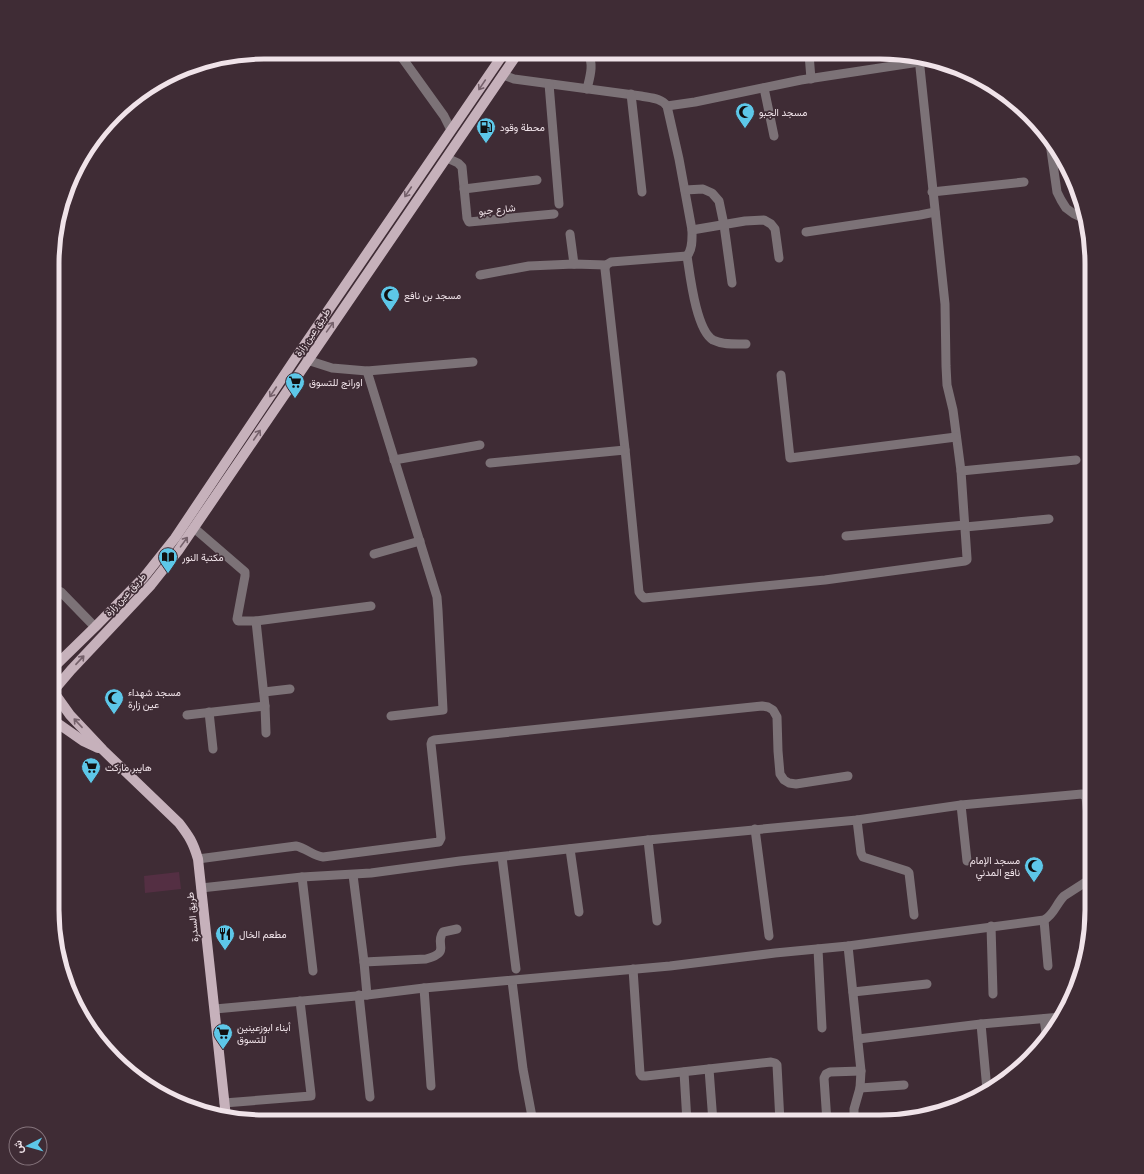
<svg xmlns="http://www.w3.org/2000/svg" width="1144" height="1174" font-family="'Playfair Display',Vazirmatn,serif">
	<rect width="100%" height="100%" fill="#3f2c35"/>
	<path fill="#542f43" d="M179,872L181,889L145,893L144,876Z"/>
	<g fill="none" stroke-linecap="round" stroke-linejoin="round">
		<g stroke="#7c7277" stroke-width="9">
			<path d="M398,52L444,116L451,130"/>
			<path d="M809,54L811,79"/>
			<path d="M503,75L514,79L641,96C651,98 661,98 667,106L679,159L692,230C692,238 693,249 687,256C690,275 696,330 713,340C723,345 735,344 746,344"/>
			<path d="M549,84L559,204"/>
			<path d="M764,88L774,136"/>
			<path d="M587,89C590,76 594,65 588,53"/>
			<path d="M631,94L642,192"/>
			<path d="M667,106L695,102L801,80L919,62"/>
			<path d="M1049,136L1057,192L1061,200L1066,208L1074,214L1085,219"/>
			<path d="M447,158L458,163L462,167L467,218L469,222L554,214"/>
			<path d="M464,189L537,180"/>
			<path d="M685,190L703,189L712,193L719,201L724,225L732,283"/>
			<path d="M932,192L1024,182"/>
			<path d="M692,230L745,221L764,220L771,224L775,229L779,258"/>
			<path d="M806,232L920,215L935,212"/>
			<path d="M570,234L574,264"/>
			<path d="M606,265L605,269L625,449L639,592L641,595L644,598L825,580L965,561L967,560V558L961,471L953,410L947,385L946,366L945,304L919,58"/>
			<path d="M480,275L529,266L574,264L606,265L611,262L687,256"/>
			<path d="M307,360L332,368L367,371L473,362"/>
			<path d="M367,371L437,597L438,610L443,710L391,716"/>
			<path d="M781,375L790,458L956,437"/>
			<path d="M394,460L480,445"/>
			<path d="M490,463L625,450"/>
			<path d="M1090,469H1092"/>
			<path d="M961,471L1076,460"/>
			<path d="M965,527L1049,519"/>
			<path d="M194,528L245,572V576L237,619L238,621H256L371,606"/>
			<path d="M846,536L965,525"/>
			<path d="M374,554L420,541"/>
			<path d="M54,589L61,592L95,627"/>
			<path d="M256,621L265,706L266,733"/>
			<path d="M264,692L290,689"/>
			<path d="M209,712L213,749"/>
			<path d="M187,715L265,706"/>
			<path d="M961,805L967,861"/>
			<path d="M857,820L861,853L863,857L907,871L909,873L914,915"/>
			<path d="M755,829L769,936"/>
			<path d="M648,840L657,921"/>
			<path d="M570,849L579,912"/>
			<path d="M502,857L516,969"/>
			<path d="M198,859L296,846C306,848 313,856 323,857L439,842L441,838L431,744L432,741L434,740L762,706L768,707L773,710L777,717L778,751L780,774L784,780L789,783L796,784L848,776"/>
			<path d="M353,875L364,962L367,995"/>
			<path d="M302,877L313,971"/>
			<path d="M201,888L302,877L371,873L460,861L648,840L857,820L961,805L1082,794L1086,797L1092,853"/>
			<path d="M1044,920L1048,966"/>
			<path d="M991,926L993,994"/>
			<path d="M848,946L861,1071L860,1088L854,1109V1122"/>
			<path d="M818,949L822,1028"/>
			<path d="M364,962L426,959C452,952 434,945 443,932L457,929"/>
			<path d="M633,969L640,1073L642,1076H646L771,1062L775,1063L777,1065L780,1122"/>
			<path d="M512,981L523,1069L533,1122"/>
			<path d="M424,988L431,1086"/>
			<path d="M853,992L927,984"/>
			<path d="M359,995L370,1097"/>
			<path d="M215,1009L367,995L424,988L670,966L775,953L848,946L1044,920C1054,915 1056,904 1064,896L1092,878"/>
			<path d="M1044,1019L1047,1039"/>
			<path d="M981,1024L987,1090"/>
			<path d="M858,1039L981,1024L1061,1017"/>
			<path d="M709,1069L713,1122"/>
			<path d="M684,1072L687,1122"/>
			<path d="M860,1088L904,1085"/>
			<path d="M224,1103L311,1096V1094L300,1001"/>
			<path d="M827,1122L824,1078L826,1074L830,1072L861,1071"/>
		</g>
		<g stroke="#c6b1bb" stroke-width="10">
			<path d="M54,667L95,627L144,577L175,538L301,350L504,53"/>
			<path d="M54,690L71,670L151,585L178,551L518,53"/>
			<path d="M55,694L70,715L103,750L179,823C189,836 193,842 198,859L226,1117"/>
			<path d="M53,720L83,741L98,748"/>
		</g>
	</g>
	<defs><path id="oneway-shaft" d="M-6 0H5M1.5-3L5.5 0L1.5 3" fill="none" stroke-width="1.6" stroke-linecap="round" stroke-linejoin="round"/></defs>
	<g stroke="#75616b">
		<use href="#oneway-shaft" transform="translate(482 85) rotate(124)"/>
		<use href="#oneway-shaft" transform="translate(408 192) rotate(124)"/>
		<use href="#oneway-shaft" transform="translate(330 327) rotate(-55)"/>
		<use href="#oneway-shaft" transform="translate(273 392) rotate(124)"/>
		<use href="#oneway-shaft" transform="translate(257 435) rotate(-56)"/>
		<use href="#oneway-shaft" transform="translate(184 542) rotate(-54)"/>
		<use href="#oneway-shaft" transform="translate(80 660) rotate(-47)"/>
		<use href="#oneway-shaft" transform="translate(78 723) rotate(-133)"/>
	</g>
	<defs>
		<symbol id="mosque-pin" viewBox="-11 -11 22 30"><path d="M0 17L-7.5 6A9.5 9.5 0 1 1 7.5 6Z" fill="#5dc7e8" stroke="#3f2c35"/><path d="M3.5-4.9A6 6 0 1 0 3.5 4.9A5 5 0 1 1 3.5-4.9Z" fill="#111"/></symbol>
		<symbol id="fuel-pin" viewBox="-11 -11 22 30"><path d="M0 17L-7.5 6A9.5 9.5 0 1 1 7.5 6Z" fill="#5dc7e8" stroke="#3f2c35"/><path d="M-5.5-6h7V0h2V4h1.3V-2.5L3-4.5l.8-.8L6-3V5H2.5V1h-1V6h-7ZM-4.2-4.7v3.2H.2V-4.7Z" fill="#111"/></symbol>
		<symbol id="supermarket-pin" viewBox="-11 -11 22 30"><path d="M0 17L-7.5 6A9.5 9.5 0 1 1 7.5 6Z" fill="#5dc7e8" stroke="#3f2c35"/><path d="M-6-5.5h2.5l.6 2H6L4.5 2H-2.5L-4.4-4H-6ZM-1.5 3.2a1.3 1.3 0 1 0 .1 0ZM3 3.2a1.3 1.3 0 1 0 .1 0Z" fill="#111"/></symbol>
		<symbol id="library-pin" viewBox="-11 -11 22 30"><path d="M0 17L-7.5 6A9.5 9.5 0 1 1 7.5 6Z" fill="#5dc7e8" stroke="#3f2c35"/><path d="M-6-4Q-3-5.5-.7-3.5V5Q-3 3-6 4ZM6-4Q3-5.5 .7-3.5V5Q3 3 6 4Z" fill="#111"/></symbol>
		<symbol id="restaurant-pin" viewBox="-11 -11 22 30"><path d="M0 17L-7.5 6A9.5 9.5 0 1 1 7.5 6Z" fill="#5dc7e8" stroke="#3f2c35"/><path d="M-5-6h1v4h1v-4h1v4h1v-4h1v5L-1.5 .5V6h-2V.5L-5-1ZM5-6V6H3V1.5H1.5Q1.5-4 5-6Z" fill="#111"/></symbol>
	</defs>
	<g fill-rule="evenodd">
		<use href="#mosque-pin" x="734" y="101" width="22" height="30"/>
		<use href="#fuel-pin" x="475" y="116" width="22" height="30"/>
		<use href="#mosque-pin" x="379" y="284" width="22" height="30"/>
		<use href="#supermarket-pin" x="284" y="371" width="22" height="30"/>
		<use href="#library-pin" x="157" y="546" width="22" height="30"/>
		<use href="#mosque-pin" x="103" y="687" width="22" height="30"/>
		<use href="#supermarket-pin" x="80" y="756" width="22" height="30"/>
		<use href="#mosque-pin" x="1023" y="855" width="22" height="30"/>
		<use href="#restaurant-pin" x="214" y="923" width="22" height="30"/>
		<use href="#supermarket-pin" x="212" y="1022" width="22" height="30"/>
	</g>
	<g text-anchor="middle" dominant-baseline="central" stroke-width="3.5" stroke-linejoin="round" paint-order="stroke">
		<g font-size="10" fill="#f0e3e9" stroke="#3f2c35" text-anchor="start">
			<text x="759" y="112">مسجد الجبو</text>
			<text x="500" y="127">محطة وقود</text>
			<text x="404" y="295">مسجد بن نافع</text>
			<text x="309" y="382">اورانج للتسوق</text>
			<text x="182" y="557">مكتبة النور</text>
			<text x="128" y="692">مسجد شهداء<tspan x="128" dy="12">عين زارة</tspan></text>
			<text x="105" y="767">هايبر ماركت</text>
			<text x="1020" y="860" text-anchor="end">مسجد الإمام<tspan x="1020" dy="12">نافع المدني</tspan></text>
			<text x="239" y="934">مطعم الخال</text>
			<text x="237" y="1027">أبناء ابوزعينين<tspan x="237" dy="12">للتسوق</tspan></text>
		</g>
		<g font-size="10" fill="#f0e3e9" stroke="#3f2c35">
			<text transform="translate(497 209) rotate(-6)">شارع جبو</text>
			<text transform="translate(312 332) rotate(-56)">طريق عين زارة</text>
			<text transform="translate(125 594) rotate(-47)">طريق عين زارة</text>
			<text transform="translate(192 917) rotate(-96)">طريق السدرة</text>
		</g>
	</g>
	<path d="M0 0H1144V1174H0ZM264 59H880A205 205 0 0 1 1085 264V910A205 205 0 0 1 880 1115H264A205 205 0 0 1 59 910V264A205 205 0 0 1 264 59Z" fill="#3f2c35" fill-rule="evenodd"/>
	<path fill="none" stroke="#f0e3e9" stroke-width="5" d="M264 59H880A205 205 0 0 1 1085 264V910A205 205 0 0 1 880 1115H264A205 205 0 0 1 59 910V264A205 205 0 0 1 264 59Z"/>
	<g transform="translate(28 1146) rotate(264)"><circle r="19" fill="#3f2c35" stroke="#86757d"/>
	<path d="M0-3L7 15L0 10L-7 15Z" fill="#5dc7e8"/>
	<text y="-6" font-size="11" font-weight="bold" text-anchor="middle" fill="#f0e3e9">ش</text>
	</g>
</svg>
